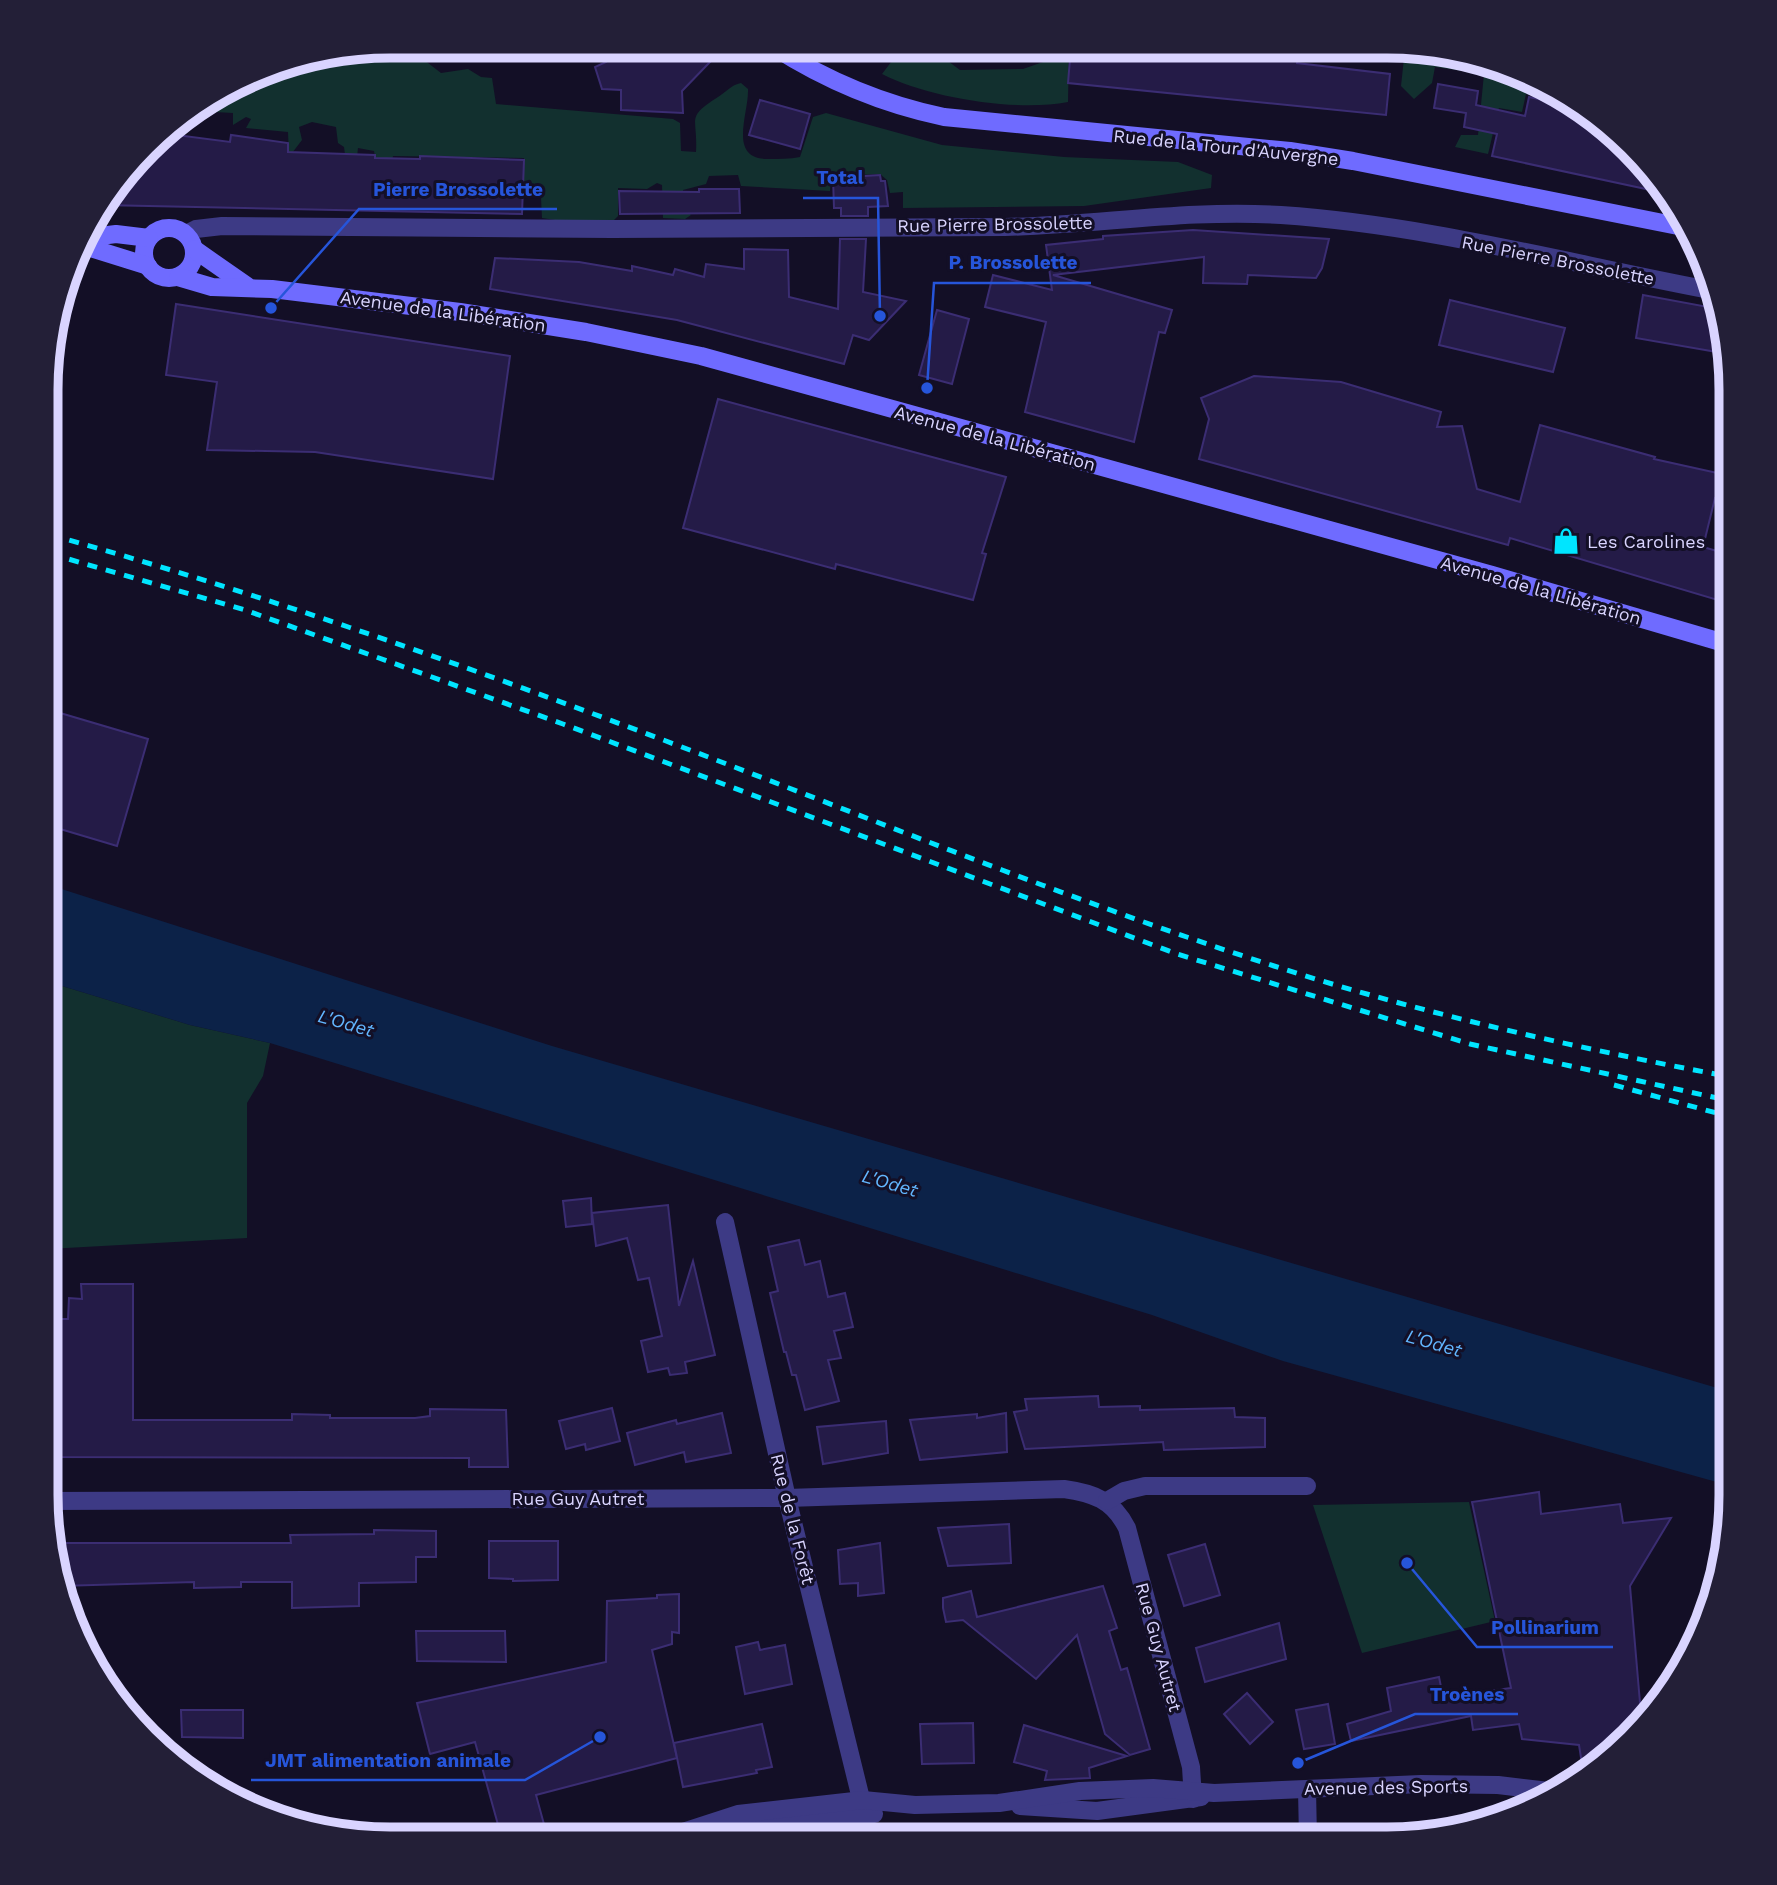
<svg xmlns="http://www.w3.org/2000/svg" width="1777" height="1885" font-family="'Work Sans',sans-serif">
	<rect width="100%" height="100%" fill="#130f26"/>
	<g fill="#12302f">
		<path d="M390,46H406L441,73L468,69L481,77L492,78L496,104L673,119L680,123L681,151L696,152C698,117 685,118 718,97C726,92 731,85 741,83L748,89C749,114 727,159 768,159C779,159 790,159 800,157L813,117L826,113L942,145L1064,157L1178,162L1212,175L1211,188L1084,206L903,208V192L890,193L887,180L880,174L831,176L830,191L741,186L738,175L709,176L706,184L683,190L684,209L691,215L685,219L663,218L662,185L657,183L647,189L618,188V216L613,221L575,223L542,218L541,198L524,197V158L393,156L391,167L377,168L374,151L358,148L357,157L346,162L344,147L338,143L336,127L312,122L299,127L302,140L289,157L288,132L246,128L251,119L246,117L233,125V113L197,111L279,64Z"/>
		<path d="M881,47H929L960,70L1023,69L1043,62L1046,47H1069L1068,102C1016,112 929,98 882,74L898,53L895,48Z"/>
		<path d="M1372,48H1432L1560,92L1571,103L1526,94L1522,112L1499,108L1488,154L1455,147L1461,135H1478L1484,74L1435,67L1432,83L1414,99L1401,86L1404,58Z"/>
		<path d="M49,982L190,1025L270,1043L263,1076L247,1103V1238L48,1249Z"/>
		<path d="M1469,1502L1495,1621L1362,1653L1313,1505Z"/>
	</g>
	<path fill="#0c2248" d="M49,885L552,1046L1731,1392V1486L1283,1361L1152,1315L270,1043L190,1025L49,982Z"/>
	<g fill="#241b47" stroke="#3b2d73" stroke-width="2">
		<path d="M600,46H694L710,62L682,91L683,113L621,110V90L602,89L595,67L606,62Z"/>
		<path d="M1071,47L1298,48L1297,63L1390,74L1386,115L1068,83Z"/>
		<path d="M1438,84L1478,91L1476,105L1525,116L1529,97L1576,107L1669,194L1492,156L1497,134L1464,127L1466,113L1434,108Z"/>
		<path d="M760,100L810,114L800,149L749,135Z"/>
		<path d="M161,133L230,142L231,135L288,143V152L375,155V158L420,159V156L524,160L522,214L102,205Z"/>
		<path d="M880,175L881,181H885L888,206L868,207V216H841V208H834L833,178Z"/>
		<path d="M699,189H739L740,213L620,214L619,191L699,192Z"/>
		<path d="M1193,230L1329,239L1322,268L1316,278L1248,275L1247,284L1203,283L1204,257L1053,275L1172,310L1165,333L1159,332L1134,442L1025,412L1046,322L985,307L993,275L1052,290L1046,245L1103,239V236Z"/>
		<path d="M840,239H866L863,292L906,301L869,340L853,335L844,364L677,320L490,289L495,258L579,262L632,271V266L673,275L675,269L704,277L706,264L744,269V249L788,250L789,297L838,309Z"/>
		<path d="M1643,295L1719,309L1728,354L1636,338Z"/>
		<path d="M1450,300L1565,328L1553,372L1439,345Z"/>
		<path d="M176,304L510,356L493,479L315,452L207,450L217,382L166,375Z"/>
		<path d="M937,310L969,319L952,384L919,375Z"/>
		<path d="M1254,376L1341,382L1441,412L1437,427L1462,426L1477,489L1520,502L1540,425L1655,457L1654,459L1731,476V503L1715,498L1703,547L1731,555V604L1510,538L1508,545L1199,459L1209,419L1201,398Z"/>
		<path d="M718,399L1006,477L982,553L986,554L973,600L836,564L835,569L683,528Z"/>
		<path d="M50,710L148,739L117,846L50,826Z"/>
		<path d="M591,1198L592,1224L566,1227L563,1201Z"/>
		<path d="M668,1205L679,1306L693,1261L715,1355L685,1362L687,1373L670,1375L668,1368L648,1372L641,1341L662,1336L649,1278L638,1280L627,1238L596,1246L592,1213Z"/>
		<path d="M799,1240L805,1265L820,1261L828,1297L845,1293L853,1327L834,1331L841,1358L828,1360L839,1401L805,1410L796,1375H792L786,1352H784L770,1293L778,1291L768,1247Z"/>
		<path d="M81,1284H133V1420H292V1414L330,1415V1418H415L430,1416V1409L506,1410L508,1467H469V1458L47,1457V1319H68L69,1298L82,1299Z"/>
		<path d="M1098,1396L1099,1407L1140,1406V1410L1234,1408L1235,1417L1265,1418V1447L1164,1450L1163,1442L1025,1449L1014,1412L1027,1410L1025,1399Z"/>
		<path d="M612,1408L620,1441L586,1450L585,1444L566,1449L559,1421Z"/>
		<path d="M722,1413L731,1453L686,1462L684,1452L635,1465L627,1433L676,1420L677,1424Z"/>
		<path d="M1006,1413L1007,1452L920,1460L910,1420L977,1414V1418Z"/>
		<path d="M886,1421L888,1453L823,1464L817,1427Z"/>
		<path d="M1539,1492L1541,1514L1620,1504L1623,1523L1671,1518L1630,1586L1642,1726L1596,1766L1582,1764L1579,1745L1522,1739L1519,1724L1473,1730L1471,1716L1351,1741L1347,1724L1391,1711L1387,1688L1439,1677L1443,1697L1511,1688L1472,1502Z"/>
		<path d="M1009,1524L1011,1563L948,1566L938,1528Z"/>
		<path d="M374,1530L436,1531V1557H416V1582L359,1583V1606L292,1608V1582H241V1587L194,1588V1582L60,1586L51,1543H291L290,1535L374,1534Z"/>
		<path d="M489,1541H558V1580L513,1581V1579L489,1578Z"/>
		<path d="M880,1543L884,1593L858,1596V1583L840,1584L838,1550Z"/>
		<path d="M1205,1544L1220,1595L1184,1606L1168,1555Z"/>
		<path d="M1103,1586L1117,1628L1109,1631L1121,1670L1127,1668L1150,1749L1130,1755L1105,1734L1077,1635L1036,1679L963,1620L946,1622L943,1608V1598L971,1591L977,1617Z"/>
		<path d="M679,1594V1633L672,1632V1644L652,1650L677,1758L536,1795L548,1839H502L475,1742L430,1754L417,1703L606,1662L607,1601L657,1598V1595Z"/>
		<path d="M1279,1623L1286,1659L1205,1682L1196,1648Z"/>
		<path d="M416,1631H505L506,1662L417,1661Z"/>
		<path d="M758,1642L760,1650L785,1645L792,1684L745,1694L736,1647Z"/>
		<path d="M1247,1693L1273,1722L1250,1744L1224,1714Z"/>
		<path d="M1328,1704L1335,1744L1304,1749L1296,1710Z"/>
		<path d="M181,1710H243V1738L182,1737Z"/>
		<path d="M973,1723L974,1763L922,1764L920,1724Z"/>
		<path d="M762,1724L772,1767L756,1770L757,1773L683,1787L674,1743Z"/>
		<path d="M1024,1725L1037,1729L1127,1756L1089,1768L1090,1778L1045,1780L1047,1771L1014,1762Z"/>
	</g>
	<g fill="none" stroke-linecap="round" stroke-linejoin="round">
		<g stroke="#3d3a85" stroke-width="18">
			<path d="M186,234L196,229L222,226L612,229L1005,227C1099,225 1186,209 1281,215C1428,225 1571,264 1715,291"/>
			<path d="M725,1222L787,1498L865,1815"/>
			<path d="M46,1501L787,1498L1064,1489C1093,1493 1113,1500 1127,1528L1191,1767L1193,1799"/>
			<path d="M1107,1501L1124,1491L1145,1486H1307"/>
			<path d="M1307,1789L1308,1839"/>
			<path d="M1020,1806L1097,1811L1201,1797"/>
			<path d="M704,1832L874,1814"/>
			<path d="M661,1839L738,1814L863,1800L915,1805L999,1803L1080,1791L1153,1788L1214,1793L1421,1784L1498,1785L1557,1792"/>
		</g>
		<g stroke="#6f6bff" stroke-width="18">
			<path d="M774,47C827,81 882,104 944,117L1290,151L1353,161L1688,228"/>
			<circle cx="169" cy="253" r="25"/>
			<path d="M84,238L116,234L149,238"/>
			<path d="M81,245L148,266"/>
			<path d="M194,249L247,286"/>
			<path d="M178,277L212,287L272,289L460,312L586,332L701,356L1492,575L1731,645"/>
		</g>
		<g stroke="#00e5ff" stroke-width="5" stroke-dasharray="10 9" stroke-linecap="butt">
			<path d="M51,535C259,593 464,665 666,741C868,817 1068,900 1274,966C1423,1014 1577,1048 1731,1077"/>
			<path d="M51,554L245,610L563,724L1177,954L1470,1044L1731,1101"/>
			<path d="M1614,1085L1731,1117"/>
		</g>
	</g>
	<defs>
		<symbol id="shop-bare" viewBox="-9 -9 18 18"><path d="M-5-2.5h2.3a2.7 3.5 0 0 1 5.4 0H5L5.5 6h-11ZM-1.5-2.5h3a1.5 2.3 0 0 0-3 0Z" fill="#00e5ff" stroke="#130f26" stroke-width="2.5" paint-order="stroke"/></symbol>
	</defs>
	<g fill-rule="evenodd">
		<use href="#shop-bare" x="1547" y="522" width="38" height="38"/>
	</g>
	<g text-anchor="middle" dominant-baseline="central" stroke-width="6" stroke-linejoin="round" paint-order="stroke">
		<g font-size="18" fill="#d9d4ff" stroke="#130f26">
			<text transform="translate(1226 147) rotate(6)">Rue de la Tour d'Auvergne</text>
			<text transform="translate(995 224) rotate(-1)">Rue Pierre Brossolette</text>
			<text transform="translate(1558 260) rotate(11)">Rue Pierre Brossolette</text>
			<text transform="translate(443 311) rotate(8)">Avenue de la Libération</text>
			<text transform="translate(995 438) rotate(15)">Avenue de la Libération</text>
			<text transform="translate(1541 590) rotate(16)">Avenue de la Libération</text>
			<text x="578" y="1498">Rue Guy Autret</text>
			<text transform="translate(793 1519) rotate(76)">Rue de la Forêt</text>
			<text transform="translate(1159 1647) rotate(75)">Rue Guy Autret</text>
			<text transform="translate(1386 1787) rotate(-1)">Avenue des Sports</text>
		</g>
		<g font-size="18" fill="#d9d4ff" stroke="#130f26" text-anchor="start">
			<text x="1587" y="541">Les Carolines</text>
		</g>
		<g font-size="19" font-style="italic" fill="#62b6ff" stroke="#130f26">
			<text transform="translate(346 1023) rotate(16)">L'Odet</text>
			<text transform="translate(890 1183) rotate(16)">L'Odet</text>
			<text transform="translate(1434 1343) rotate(16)">L'Odet</text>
		</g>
	</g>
	<path d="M0 0H1777V1885H0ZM390 58H1387A332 332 0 0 1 1719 390V1495A332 332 0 0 1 1387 1827H390A332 332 0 0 1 58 1495V390A332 332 0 0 1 390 58Z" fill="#231f37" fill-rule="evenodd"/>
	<path fill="none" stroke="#d9d4ff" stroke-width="9" d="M390 58H1387A332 332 0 0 1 1719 390V1495A332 332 0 0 1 1387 1827H390A332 332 0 0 1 58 1495V390A332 332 0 0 1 390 58Z"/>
	<path fill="none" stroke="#2655da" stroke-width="2.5" d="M880 316L878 198H803M271 308L359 209H557M927 388L934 283H1091M1407 1563L1477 1647H1613M1298 1763L1415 1714H1518M600 1737L525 1780H251"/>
	<g fill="#2655da" stroke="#130f26" stroke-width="2.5">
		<circle cx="880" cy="316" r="7"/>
		<circle cx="271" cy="308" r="7"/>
		<circle cx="927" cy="388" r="7"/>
		<circle cx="1407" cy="1563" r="7"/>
		<circle cx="1298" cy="1763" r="7"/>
		<circle cx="600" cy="1737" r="7"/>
	</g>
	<g font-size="19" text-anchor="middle" font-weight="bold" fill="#2655da" stroke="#130f26" stroke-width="6" stroke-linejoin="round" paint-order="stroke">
		<text x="840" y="184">Total</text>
		<text x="458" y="196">Pierre Brossolette</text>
		<text x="1013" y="269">P. Brossolette</text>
		<text x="1545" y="1634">Pollinarium</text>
		<text x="1467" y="1701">Troènes</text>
		<text x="388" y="1767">JMT alimentation animale</text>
	</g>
</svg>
